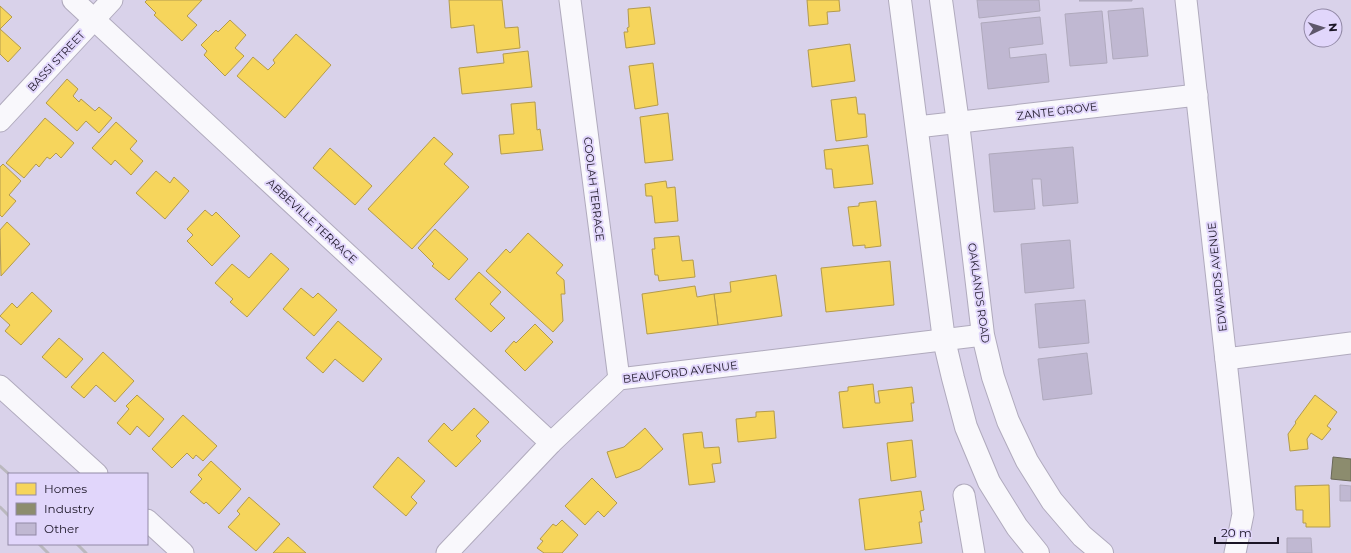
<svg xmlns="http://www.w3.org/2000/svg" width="1351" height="553" font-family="Montserrat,sans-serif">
	<rect width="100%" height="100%" fill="#d9d2ea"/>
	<g fill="#f6d55c" stroke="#b49b4c">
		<path d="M147,0H202L187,16L197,25L182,41L154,15L156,13L145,2Z"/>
		<path d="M449,0H502L505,28L518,27L520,48L477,53L474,25L451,28Z"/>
		<path d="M807,0H839L840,11L827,12L828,24L809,26Z"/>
		<path d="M0,6L12,17L0,29L21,48L8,62L0,54Z"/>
		<path d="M650,7L655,44L626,48L624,32H628L627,28L629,27L628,9Z"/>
		<path d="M230,20L246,35L235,48L244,56L225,76L204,55L207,51L201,45L216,30L218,32Z"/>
		<path d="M296,34L331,65L285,118L237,76L253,57L268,70L275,63L273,60Z"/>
		<path d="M850,44L855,81L812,87L808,50Z"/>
		<path d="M528,51L532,87L462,94L459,68L504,63L503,54Z"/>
		<path d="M653,63L658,105L635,109L629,66Z"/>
		<path d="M67,79L78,89L73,96L79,102L81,99L95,111L99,107L112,118L99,133L86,121L77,131L46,103Z"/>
		<path d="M856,97L858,114H865L867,137L836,141L831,100Z"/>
		<path d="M535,102L537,130L540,129L543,150L501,154L499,135L514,134L511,104Z"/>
		<path d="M668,113L673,160L645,163L640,117Z"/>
		<path d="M45,118L74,143L61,158L56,153L50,159L47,157L39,167L36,164L24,178L6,163Z"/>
		<path d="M116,122L137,141L130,149L143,161L131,175L115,160L111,165L92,148Z"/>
		<path d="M434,137L453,154L444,164L469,187L412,249L368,209Z"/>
		<path d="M868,145L873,184L834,188L832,169H826L824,150Z"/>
		<path d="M330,148L372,186L355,205L313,168Z"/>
		<path d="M3,164L21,181L9,195L16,201L2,217L0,215V167Z"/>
		<path d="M156,171L170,183L174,177L189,191L165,219L136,193Z"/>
		<path d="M666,181L667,188L675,187L678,221L655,223L652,196H646L645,184Z"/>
		<path d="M876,201L881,246L865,248V245L853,246L848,207L859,206V203Z"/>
		<path d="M205,210L212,216L216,212L240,236L212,266L187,241L193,235L187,229Z"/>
		<path d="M7,222L30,244L1,276L0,230Z"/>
		<path d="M435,229L468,259L449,280L432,266L434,264L418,248Z"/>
		<path d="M528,233L563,265L556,273L564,280L565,294H561L563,321L553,332L486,271L506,249L510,253Z"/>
		<path d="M679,236L682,261L693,260L695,277L659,281L658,275H655L652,249H655L654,238Z"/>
		<path d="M271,253L289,269L247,317L230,302L233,299L215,283L232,264L249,278Z"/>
		<path d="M890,261L894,305L826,312L821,268Z"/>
		<path d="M479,272L501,292L490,304L505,318L491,332L455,299Z"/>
		<path d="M776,275L782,316L718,325L714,294L731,292L730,282Z"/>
		<path d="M695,286L697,297L714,294L718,325L647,334L642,294Z"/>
		<path d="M301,288L313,298L318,293L337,310L314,336L283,309Z"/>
		<path d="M32,292L52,311L21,345L5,331L10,325L0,316L12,303L17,308Z"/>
		<path d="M338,321L382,359L363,382L335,359L323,373L306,358Z"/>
		<path d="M535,324L553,342L525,371L505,351L514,341L516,343Z"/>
		<path d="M59,338L83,359L66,378L42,357Z"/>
		<path d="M103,352L134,381L115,402L96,385L84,398L71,387Z"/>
		<path d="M873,384L875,403H880L878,391L912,387L914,403H911L913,421L843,428L839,392L848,391V387Z"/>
		<path d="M137,395L164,419L149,437L137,426L130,435L117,423L129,409L126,406Z"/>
		<path d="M1315,395L1337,412L1327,426L1331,429L1322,440L1311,433L1307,439L1308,449L1290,451L1288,434L1296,423L1295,422Z"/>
		<path d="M474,408L489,422L476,436L481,441L456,467L428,441L444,423L452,431Z"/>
		<path d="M774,411L776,438L738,442L736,419L756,417V412Z"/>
		<path d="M183,415L217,446L203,461L196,455L193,459L187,453L172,468L152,449Z"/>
		<path d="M645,428L663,449L640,469L616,478L607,452L624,447Z"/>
		<path d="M702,432L704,448L719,447L721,463L712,464L715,482L689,485L683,434Z"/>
		<path d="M912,440L916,477L891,481L887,443Z"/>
		<path d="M398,457L425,481L411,497L417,503L406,516L373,487Z"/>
		<path d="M211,461L241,489L219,514L206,502L204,504L190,492L202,479L198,475Z"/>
		<path d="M592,478L617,503L604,517L598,511L585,525L565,506Z"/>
		<path d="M1329,485L1330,527H1306V523H1303V510H1296L1295,486Z"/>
		<path d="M921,491L924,510L920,511L922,522H919L922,543L865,550L859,499Z"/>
		<path d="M249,497L280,524L256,551L228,527L240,514L237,511Z"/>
		<path d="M562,520L578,535L562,553H544L537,548L543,541L540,539L553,524L556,526Z"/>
		<path d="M288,537L306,553H273Z"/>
	</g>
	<path fill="#8c8c6e" stroke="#6a6858" d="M1333,457L1351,459V481L1331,479Z"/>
	<g fill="#c0b8d2" stroke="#afa9bc">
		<path d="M977,0H1039L1040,11L979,18Z"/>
		<path d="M1080,0H1132V1H1079Z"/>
		<path d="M1143,8L1148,56L1113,59L1108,11Z"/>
		<path d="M1102,11L1107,63L1070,66L1065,14Z"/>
		<path d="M1040,17L1043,44L1009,48L1010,58L1046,54L1049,82L988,89L981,23Z"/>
		<path d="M1073,147L1078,203L1043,206L1041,179H1032L1035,209L994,212L989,154Z"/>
		<path d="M1070,240L1074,288L1025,293L1021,244Z"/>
		<path d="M1085,300L1089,343L1039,348L1035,304Z"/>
		<path d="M1087,353L1092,394L1043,400L1038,359Z"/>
		<path d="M1340,485L1351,486V501H1340Z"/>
		<path d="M1287,538H1311L1312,553H1287Z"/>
	</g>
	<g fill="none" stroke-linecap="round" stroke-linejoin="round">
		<defs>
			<g id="minor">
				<path d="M73,0L551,443"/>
				<path d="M570,0L619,379"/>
				<path d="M1186,0L1243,514L1235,553"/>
				<path d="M0,121L112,0"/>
				<path d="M917,127L1197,95"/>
				<path d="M1226,359L1351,343"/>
				<path d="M0,386L97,474"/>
				<path d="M964,495L974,553"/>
				<path d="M147,520L183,553"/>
				<path d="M447,553L551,443L619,379L983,335"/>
			</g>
			<g id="major">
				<path d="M900,0L944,340L953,378L966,427L989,482L1017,527L1038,553"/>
				<path d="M941,0L958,123L983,335L993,377L1008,421L1027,461L1052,501L1082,536L1102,553"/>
			</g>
		</defs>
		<use href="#minor" stroke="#b0aabd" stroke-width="23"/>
		<use href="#major" stroke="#b0aabd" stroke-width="24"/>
		<use href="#minor" stroke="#f9f8fc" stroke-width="21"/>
		<use href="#major" stroke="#f9f8fc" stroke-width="22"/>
		<g stroke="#bab8be" stroke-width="3">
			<path d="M0,466L9,474"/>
			<path d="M0,507L9,516"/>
			<path d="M39,544L48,553"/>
			<path d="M77,544L86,553"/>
		</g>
	</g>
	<g text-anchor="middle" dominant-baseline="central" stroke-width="4" stroke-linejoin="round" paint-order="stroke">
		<g font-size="11" fill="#1b1526" stroke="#e1d6fb">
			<text transform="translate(56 61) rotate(-47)">BASSI STREET</text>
			<text transform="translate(1057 111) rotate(-7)">ZANTE GROVE</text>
			<text transform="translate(594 189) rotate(83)">COOLAH TERRACE</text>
			<text transform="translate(312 221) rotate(43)">ABBEVILLE TERRACE</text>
			<text transform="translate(1217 277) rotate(-96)">EDWARDS AVENUE</text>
			<text transform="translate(979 293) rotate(82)">OAKLANDS ROAD</text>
			<text transform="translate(680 372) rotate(-7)">BEAUFORD AVENUE</text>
		</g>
	</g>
	<rect x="8" y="473" width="140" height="72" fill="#e1d6fb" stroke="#9289a6"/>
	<rect x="16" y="483" width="20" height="12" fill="#f6d55c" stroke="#9289a6"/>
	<text x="44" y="493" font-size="12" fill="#1b1526">Homes</text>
	<rect x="16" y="503" width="20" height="12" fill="#8c8c6e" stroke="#9289a6"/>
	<text x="44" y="513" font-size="12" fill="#1b1526">Industry</text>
	<rect x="16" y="523" width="20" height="12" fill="#c0b8d2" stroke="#9289a6"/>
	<text x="44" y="533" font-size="12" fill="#1b1526">Other</text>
	<g transform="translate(1323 28) rotate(86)"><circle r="19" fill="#e1d6fb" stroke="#9289a6"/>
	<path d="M0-3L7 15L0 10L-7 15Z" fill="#5e576b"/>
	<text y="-6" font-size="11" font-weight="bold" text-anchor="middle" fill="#1b1526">N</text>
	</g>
	<path d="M1215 537v6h63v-6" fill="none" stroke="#1b1526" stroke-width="2"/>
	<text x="1221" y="537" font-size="12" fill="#1b1526" stroke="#e1d6fb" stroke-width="3" paint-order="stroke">20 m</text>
</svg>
